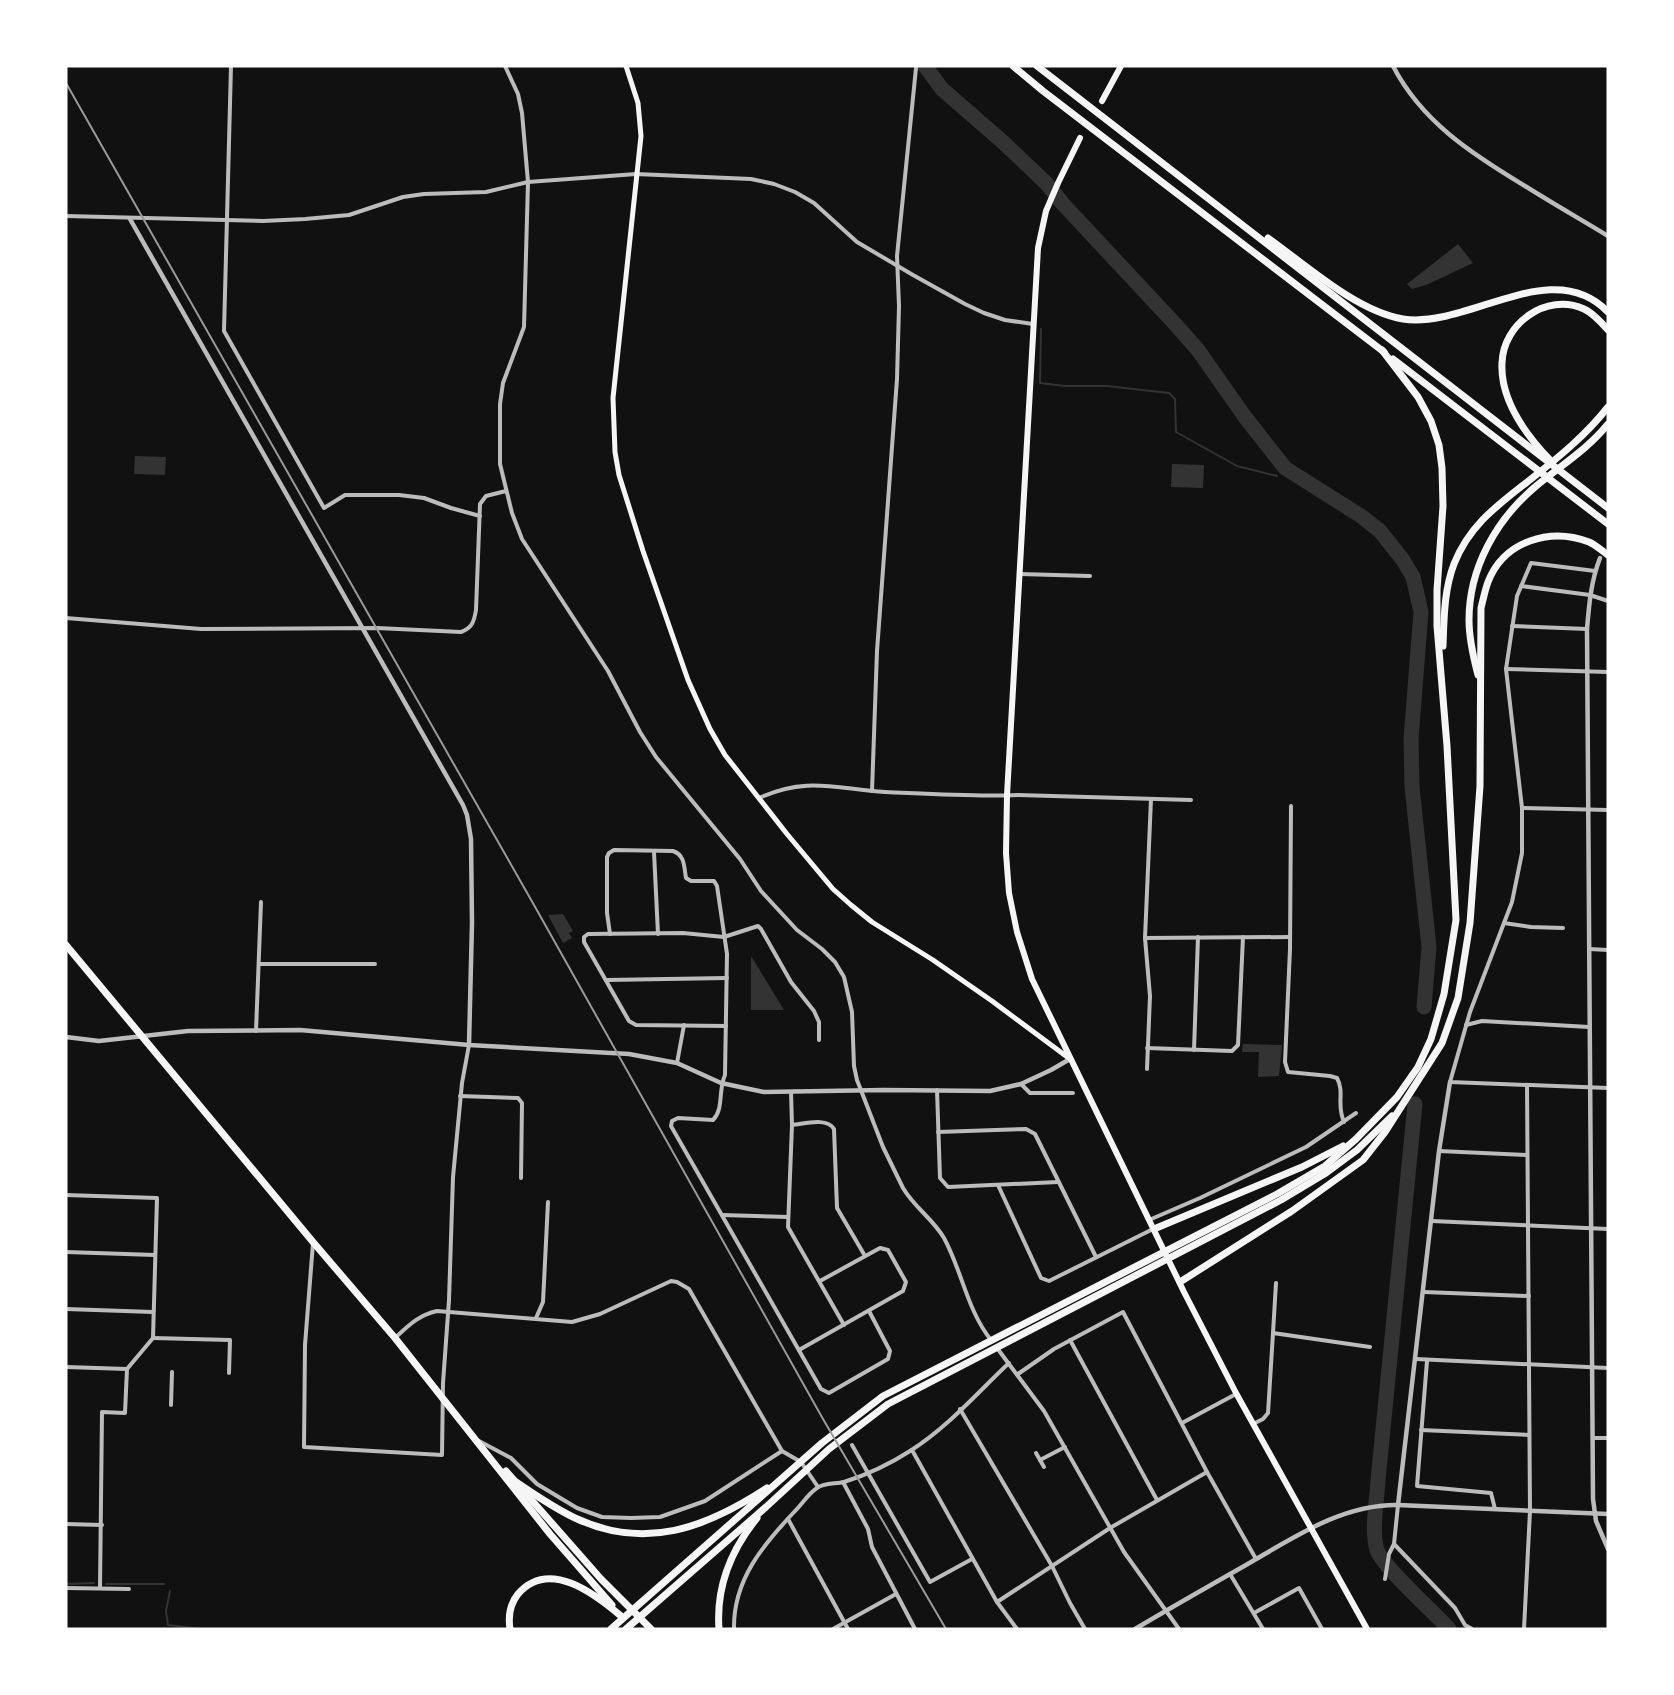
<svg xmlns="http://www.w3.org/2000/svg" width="1674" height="1695" font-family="'DM Sans',sans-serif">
	<rect width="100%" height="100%" fill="#111"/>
	<g fill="#333">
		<path d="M1458,244L1473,263L1426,285L1412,289L1407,284Z"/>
		<path d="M135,456L166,457L165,475L134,474Z"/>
		<path d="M1172,464L1204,465L1203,488L1171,487Z"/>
		<path d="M563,914L573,931L569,933L572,938L563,943L548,915Z"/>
		<path d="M751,956L784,1010H751Z"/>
		<path d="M1243,1044L1282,1045L1279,1076L1258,1077L1259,1052H1242Z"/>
	</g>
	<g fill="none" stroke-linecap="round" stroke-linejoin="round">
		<g stroke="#333" stroke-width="2">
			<path d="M1041,329L1040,383L1065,386H1107L1169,393L1175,399L1176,432L1237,466L1277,476"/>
			<path d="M1285,468L1297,475"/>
			<path d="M66,1584L94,1583"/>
			<path d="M106,1584H164"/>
			<path d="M170,1591L166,1611L168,1625L201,1629"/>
		</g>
		<g stroke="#333" stroke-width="15">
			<path d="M925,66L942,89L1004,143L1047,184L1063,204L1176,325L1198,350L1245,417L1285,468L1361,516L1380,531L1403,560L1413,577L1421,612L1411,739L1412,787L1429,947L1424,1007"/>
			<path d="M1415,1104L1378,1480C1377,1502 1371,1529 1377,1550C1382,1566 1435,1613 1449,1629"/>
		</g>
		<g stroke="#bcbcbc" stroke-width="4">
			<path d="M231,66L224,331L324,508L345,495H399L424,498L451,508L480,516"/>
			<path d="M505,66L518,94L522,113L528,182L524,327L503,383L500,404V464L512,513L522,539L608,671L640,732L656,757L740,859L761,891L797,930L822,949L835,962L844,977L852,1012L854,1066L857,1080L883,1147L903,1188C914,1207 933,1219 944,1238C962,1271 967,1310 991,1340"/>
			<path d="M66,216L263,221L305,219L349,215L403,197L424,194L486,192L528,182L636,174L751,179L774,184L795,192L814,203L857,242L913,275L965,304L984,313L1005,320L1033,324"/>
			<path d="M1595,571L1531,563L1517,596L1506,669L1522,808V853L1512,902L1470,1012L1450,1082L1608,1088"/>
			<path d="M1020,574L1090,576"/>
			<path d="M1521,586L1590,595L1608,601"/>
			<path d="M66,618L201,629L377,628L461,632C472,628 474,622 476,610L480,504L486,496L506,491"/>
			<path d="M1512,626L1587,629"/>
			<path d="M1506,669L1608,672"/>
			<path d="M872,791L877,651L897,379L899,306L897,256L916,68"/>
			<path d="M759,798C807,776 836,789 885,792C930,794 974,797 1018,795L1191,800"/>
			<path d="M1291,806L1290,949L1285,1062L1288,1072L1330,1076L1337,1078C1345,1093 1336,1104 1344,1122"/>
			<path d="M1522,808L1608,810"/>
			<path d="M654,852L658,934"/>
			<path d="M1504,923L1531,927L1563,928"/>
			<path d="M610,934L607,913V857L609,853L614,850L673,851C685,855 684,867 686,878L691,881H714L717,886L727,954L725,1075C718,1090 724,1109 713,1120L678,1118L672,1121L671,1126L821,1389L829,1393L888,1359L890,1351L869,1311"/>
			<path d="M1145,938L1290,937"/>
			<path d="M1589,949L1608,950"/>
			<path d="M260,964H375"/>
			<path d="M606,980L727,978"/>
			<path d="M1466,1025L1482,1021L1589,1027"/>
			<path d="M726,1026L636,1025L629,1021L584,942V937L588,934L683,933L724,937L758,926L761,929L791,982L814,1011L819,1022V1040"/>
			<path d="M256,1031L261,902"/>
			<path d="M1147,1048L1232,1051L1238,1045L1243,937"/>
			<path d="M1194,1050L1198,937"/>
			<path d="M677,1063L684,1025"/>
			<path d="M1147,1069L1150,996L1145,938L1151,799"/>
			<path d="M1021,1084L1030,1093H1073"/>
			<path d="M937,1090L940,1178L948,1187L1058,1182"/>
			<path d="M791,1092L792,1125L788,1227L844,1325"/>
			<path d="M460,1096L518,1098L522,1103L521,1178"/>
			<path d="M792,1125C804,1124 827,1117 834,1129L837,1208L865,1256"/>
			<path d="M938,1132L1026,1129L1035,1134L1096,1257"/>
			<path d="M1439,1151L1527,1155"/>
			<path d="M998,1185L1041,1278L1049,1281L1153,1229"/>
			<path d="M66,1195L157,1198L153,1338L127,1369L125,1413L102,1412L100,1588"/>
			<path d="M722,1215L788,1217"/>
			<path d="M1149,1220L1200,1198L1306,1147L1356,1113"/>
			<path d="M1432,1221L1608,1229"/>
			<path d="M313,1243L305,1345L304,1447L442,1455L443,1383L449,1300L453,1177L462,1083L469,1045"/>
			<path d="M66,1252L155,1255"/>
			<path d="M1424,1292L1529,1296"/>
			<path d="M66,1309L153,1312"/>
			<path d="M536,1318L543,1302L548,1202"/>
			<path d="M1273,1333L1276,1283"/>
			<path d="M153,1338L230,1340L229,1373"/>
			<path d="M395,1338C409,1325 419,1315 437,1311L572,1322L600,1314L671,1281L677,1282L689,1289L782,1451L801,1462L818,1487"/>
			<path d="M1070,1340L1157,1500"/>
			<path d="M997,1348L1044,1411L1124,1552L1179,1629"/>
			<path d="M799,1350L903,1291L906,1282L888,1250L880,1248L820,1281"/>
			<path d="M1416,1359L1608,1368"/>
			<path d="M1427,1361L1417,1486L1491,1493L1495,1509"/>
			<path d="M66,1367L127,1369"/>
			<path d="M1018,1374L1054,1349L1123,1312L1207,1472L1256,1559"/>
			<path d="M171,1405L172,1372"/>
			<path d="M960,1409L1052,1566L1070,1603L1085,1629"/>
			<path d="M1182,1423L1236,1394"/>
			<path d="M1253,1424L1263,1419L1268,1413L1273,1333L1370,1347"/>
			<path d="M1421,1430L1529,1435"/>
			<path d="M1593,1438H1608"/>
			<path d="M479,1441L511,1458L537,1484L577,1508L602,1517L631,1518L660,1517L705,1501L782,1451"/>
			<path d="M852,1445L930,1582L972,1559"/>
			<path d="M912,1450L997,1602L1017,1629"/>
			<path d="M1036,1453L1044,1467"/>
			<path d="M1040,1460L1065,1447"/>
			<path d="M843,1482L868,1529L872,1547L915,1629"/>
			<path d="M788,1519L848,1629"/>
			<path d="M66,1524L102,1525"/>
			<path d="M1394,1544L1455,1608L1465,1625L1472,1629"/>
			<path d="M1230,1574L1263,1629"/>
			<path d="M1385,1579L1389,1554L1394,1544L1398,1505"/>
			<path d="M66,1588L129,1589"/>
			<path d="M997,1602L1110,1528L1207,1472"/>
			<path d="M1254,1613L1299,1588L1322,1629"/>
			<path d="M734,1629C733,1580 763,1545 795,1511C802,1504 809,1493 817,1488C823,1483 836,1484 844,1482C866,1475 890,1464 910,1451C947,1428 977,1393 1009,1363"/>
			<path d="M833,1629L896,1594"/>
			<path d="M1524,1629L1530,1511L1527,1085"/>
		</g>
		<g stroke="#bcbcbc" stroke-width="4.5">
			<path d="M1393,66C1422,122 1472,154 1525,186C1552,203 1580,219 1608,236"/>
			<path d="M130,219L463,805L467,815L471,839L472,923L469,1045"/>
			<path d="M1600,558C1591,581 1589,605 1587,629L1593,1499L1596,1521L1608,1549"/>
			<path d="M66,1037L99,1041L188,1031L300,1030L469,1045L629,1054L677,1063L721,1083L764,1092L884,1090L990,1091L1021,1084L1051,1070L1070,1059"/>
			<path d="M1398,1505L1439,1151L1450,1082"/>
			<path d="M1135,1629C1172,1607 1209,1586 1246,1565C1293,1538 1342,1504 1398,1505L1608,1514"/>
		</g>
		<path stroke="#f5f5f5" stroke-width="5" d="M626,66L638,103L641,136L613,398L615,452L619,475L643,551L688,680L710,729L725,755L787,834L833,889L851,905L872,922L933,960L992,1001L1070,1059"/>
		<g stroke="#f5f5f5" stroke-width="6">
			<path d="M1102,101L1121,66"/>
			<path d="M1080,138L1058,183L1046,211L1038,248L1007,795L1006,853L1009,893L1017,932L1032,979L1184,1292L1236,1393L1367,1629"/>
		</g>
		<g stroke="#f5f5f5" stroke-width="7">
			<path d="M66,945L313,1242L395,1338L550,1534L612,1605"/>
			<path d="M506,1471L601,1579L651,1629"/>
		</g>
		<g stroke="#f5f5f5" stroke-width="7">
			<path d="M1013,66L1043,91L1384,352"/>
			<path d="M1037,66L1608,508"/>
			<path d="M1268,238C1306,265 1356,311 1403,319C1468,329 1552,254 1608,312"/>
			<path d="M1393,359L1608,524"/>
			<path d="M1550,460C1526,435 1500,400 1502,363C1503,324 1546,292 1584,309C1593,313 1601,322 1608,330"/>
			<path d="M1443,646C1444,619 1444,590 1454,564C1470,524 1498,505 1531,479C1559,457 1586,435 1608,407"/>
			<path d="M1478,675C1473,656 1469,639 1469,620C1469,568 1496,520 1535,487C1560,466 1587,450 1608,424"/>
			<path d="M1154,1229L1302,1167L1343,1146"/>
			<path d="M1180,1282L1292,1211L1363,1160L1385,1132L1442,1043L1458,998L1470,923L1480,786L1481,608C1483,600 1485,590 1488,582C1504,541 1550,527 1589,542C1596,545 1602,551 1608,555"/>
			<path d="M516,1482C535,1495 554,1508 575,1518C645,1551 706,1528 767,1488"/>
			<path d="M510,1629C508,1616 510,1604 518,1594C549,1558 595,1594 621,1616"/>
			<path d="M611,1629L822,1443L883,1396L1277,1194L1325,1166L1356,1139L1397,1097L1418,1067L1431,1039L1444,994L1456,920L1447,746L1437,626V590L1443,506L1442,468L1439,445L1431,421L1418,397L1382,350"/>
			<path d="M626,1629L766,1507L829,1449L888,1404L1281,1200L1326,1173L1357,1150L1392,1116"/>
			<path d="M719,1629C716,1588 731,1550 757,1518"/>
		</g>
		<path stroke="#9a9a9a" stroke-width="2" d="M66,83L534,905L823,1419L946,1629"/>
	</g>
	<rect width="1674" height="1695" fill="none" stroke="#ffffff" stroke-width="135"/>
</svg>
